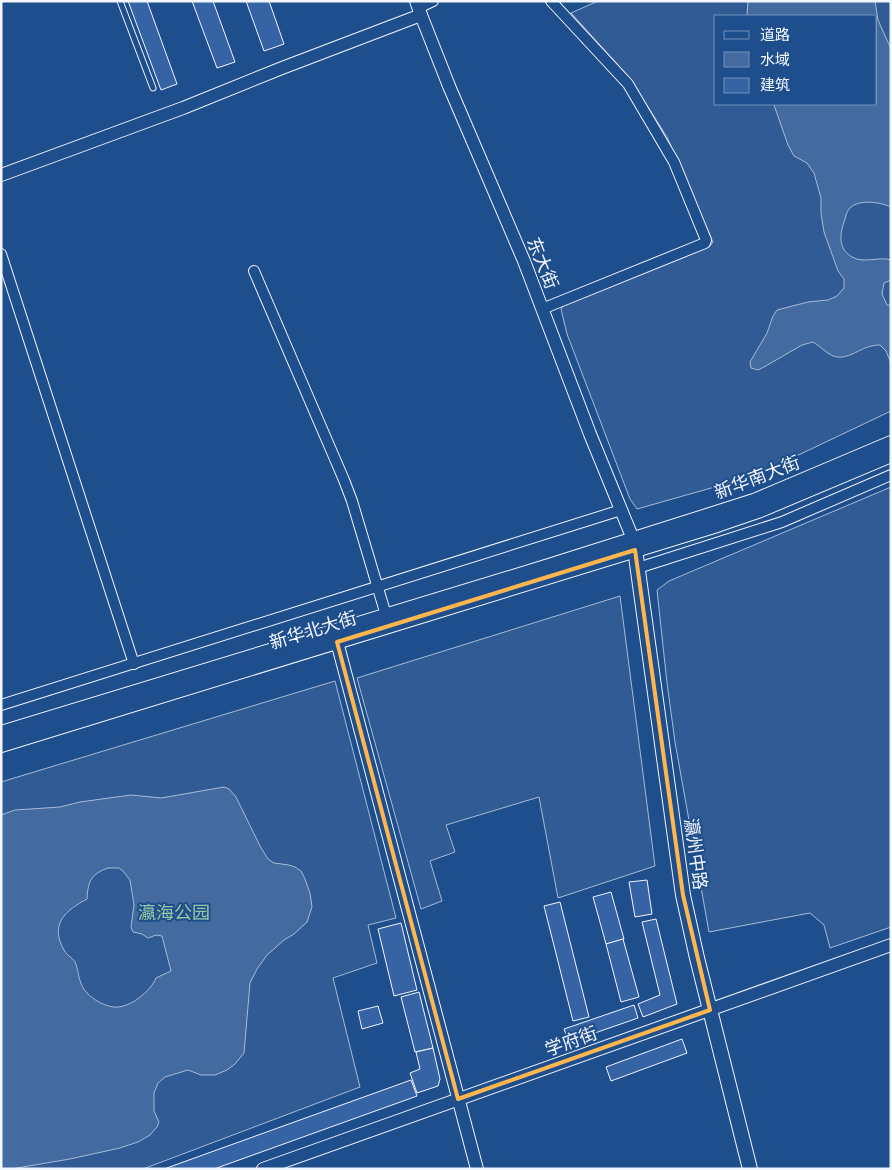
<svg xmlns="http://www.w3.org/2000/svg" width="892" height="1170" font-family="'Space Grotesk','Noto Sans SC',sans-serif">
	<rect width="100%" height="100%" fill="#1f4e8c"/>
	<g fill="#305b95" stroke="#a8bbd7" fill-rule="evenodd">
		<path d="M598,1H891V411L769,469L743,479L637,509L630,499L567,334L561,309L564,305L572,300L710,246L713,242L667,137L629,77L571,13ZM716,16H876V104H716Z"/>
		<path d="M891,487V927L830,948L824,925L810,913L709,932L675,742L667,683L657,590L669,581Z"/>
		<path d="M620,596L655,866L558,898L539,797L446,825L455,852L430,861L442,901L421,909L357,678Z"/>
		<path d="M335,681L396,918L368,925L377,963L333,978L360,1087L143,1169H1V782Z"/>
	</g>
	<g fill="#446ba0" stroke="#a8bbd7" fill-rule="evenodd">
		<path d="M748,1H875L878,20L891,49V207C880,202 859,199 850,208C847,211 846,215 845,219C840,233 837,248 852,257C864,264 879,256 891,260V280L884,283L882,294L887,305H891V363L886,351L880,345C878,345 875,345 872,346C859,348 848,361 833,356C826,353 820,346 813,342L802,345L764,367L758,370L751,368L750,362L767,333L773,316L777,310L808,302L828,300L837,296L844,288V279L838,271L824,232L821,213V198L814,173L807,163L794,156L788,145L774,105L775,104H876V16H747Z"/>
		<path d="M224,787L229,789L236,797L260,846L268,859L274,863L289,865L295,867L301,871L305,879L310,893L312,907L307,922L294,934L284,940L267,955L257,969L250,983L244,1053L235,1064L227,1070L215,1075H201L188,1070L165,1077L158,1083L154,1093V1111L159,1122L157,1127L150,1135L138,1142L120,1148L70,1159L11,1169H1V815L15,810L60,807L80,802L131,795L161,798ZM108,868H119L123,871L130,880L134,905L131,927L133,932L142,934L148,938L156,935L162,936L171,971L156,978C151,991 129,1009 114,1007C104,1006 94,1000 87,993C79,985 79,974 76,964C74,958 67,956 64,950C49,924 66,910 87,899C88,881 91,874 108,868Z"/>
	</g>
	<g fill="#3563a3" stroke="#f2f6ff">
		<path d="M128,1H147L177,84L161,90Z"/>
		<path d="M192,1H213L235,62L217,68Z"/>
		<path d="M246,1H269L284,44L264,51Z"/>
		<path d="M647,880L652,914L635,917L629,882Z"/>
		<path d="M611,892L624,939L606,944L593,897Z"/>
		<path d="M560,902L589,1017L573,1021L544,906Z"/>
		<path d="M656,919L677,1004L643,1017L638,1004L660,995L642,922Z"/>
		<path d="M401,923L417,990L394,996L378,929Z"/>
		<path d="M623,939L639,997L621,1002L606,944Z"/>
		<path d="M419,992L433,1048L415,1052L401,997Z"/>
		<path d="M634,1005L638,1018L569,1042L564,1029Z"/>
		<path d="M378,1006L383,1023L362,1029L358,1011Z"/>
		<path d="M682,1039L687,1053L611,1081L606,1067Z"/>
		<path d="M433,1048L440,1079L438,1086L417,1093L410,1073L420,1069L416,1052Z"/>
		<path d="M411,1080L417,1096L214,1169H164Z"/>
	</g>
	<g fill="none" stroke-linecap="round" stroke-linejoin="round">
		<defs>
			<path id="service" d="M120,1L153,88"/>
			<g id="minor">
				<path d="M418,8L433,1"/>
				<path d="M1,254L134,664"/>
				<path d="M254,271L344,480L352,501L386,615"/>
				<path d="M542,309L705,243L706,240L674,162L628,84L551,1"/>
				<path d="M638,568L782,522L891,475"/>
				<path d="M1,705L621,510"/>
			</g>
			<g id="tertiary">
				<path d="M416,1L421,15L449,86L524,261L590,434L633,539"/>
				<path d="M1,175L183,108L282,68L421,15"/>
				<path d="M337,642L477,1169"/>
				<path d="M263,1169L891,945"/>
			</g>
			<g id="secondary">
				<path d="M634,542L683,895L697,958L750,1169"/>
				<path d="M1,733L549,566L754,501L891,443"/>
				<path d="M1,745L717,525L758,511L891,455"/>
			</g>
		</defs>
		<use href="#service" stroke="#f2f6ff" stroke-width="7"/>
		<use href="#minor" stroke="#f2f6ff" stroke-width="12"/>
		<use href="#tertiary" stroke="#f2f6ff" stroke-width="14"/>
		<use href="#secondary" stroke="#f2f6ff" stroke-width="16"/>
		<use href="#service" stroke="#1f4e8c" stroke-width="5"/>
		<use href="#minor" stroke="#1f4e8c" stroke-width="10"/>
		<use href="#tertiary" stroke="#1f4e8c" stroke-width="12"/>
		<use href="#secondary" stroke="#1f4e8c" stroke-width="14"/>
	</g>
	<path fill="none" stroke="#ffb74d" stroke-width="4" stroke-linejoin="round" d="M635,550L683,895L710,1010L458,1099L337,642Z"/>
	<g text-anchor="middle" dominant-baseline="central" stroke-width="4" stroke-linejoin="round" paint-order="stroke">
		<g font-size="18" fill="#f2f6ff" stroke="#1f4e8c">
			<text transform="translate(543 263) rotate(68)">东大街</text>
			<text transform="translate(757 477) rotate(-21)">新华南大街</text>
			<text transform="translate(313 630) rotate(-17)">新华北大街</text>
			<text transform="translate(696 854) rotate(82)">瀛州中路</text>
			<text transform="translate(571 1041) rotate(-20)">学府街</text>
		</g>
		<g font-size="18" fill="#97c8a6" stroke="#1f4e8c">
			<text x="174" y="912">瀛海公园</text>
		</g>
	</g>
	<rect width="892" height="1170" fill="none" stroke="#f2f6ff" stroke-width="5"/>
	<rect x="714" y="15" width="162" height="90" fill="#1f4e8c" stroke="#7391ba"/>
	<rect x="724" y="31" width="25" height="8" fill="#1f4e8c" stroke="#7391ba"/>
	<text x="760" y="40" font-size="15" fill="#f2f6ff">道路</text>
	<rect x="724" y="52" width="25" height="15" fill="#446ba0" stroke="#7391ba"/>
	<text x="760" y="65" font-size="15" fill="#f2f6ff">水域</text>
	<rect x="724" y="78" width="25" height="15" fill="#3563a3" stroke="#7391ba"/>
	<text x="760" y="90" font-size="15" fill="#f2f6ff">建筑</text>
</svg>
